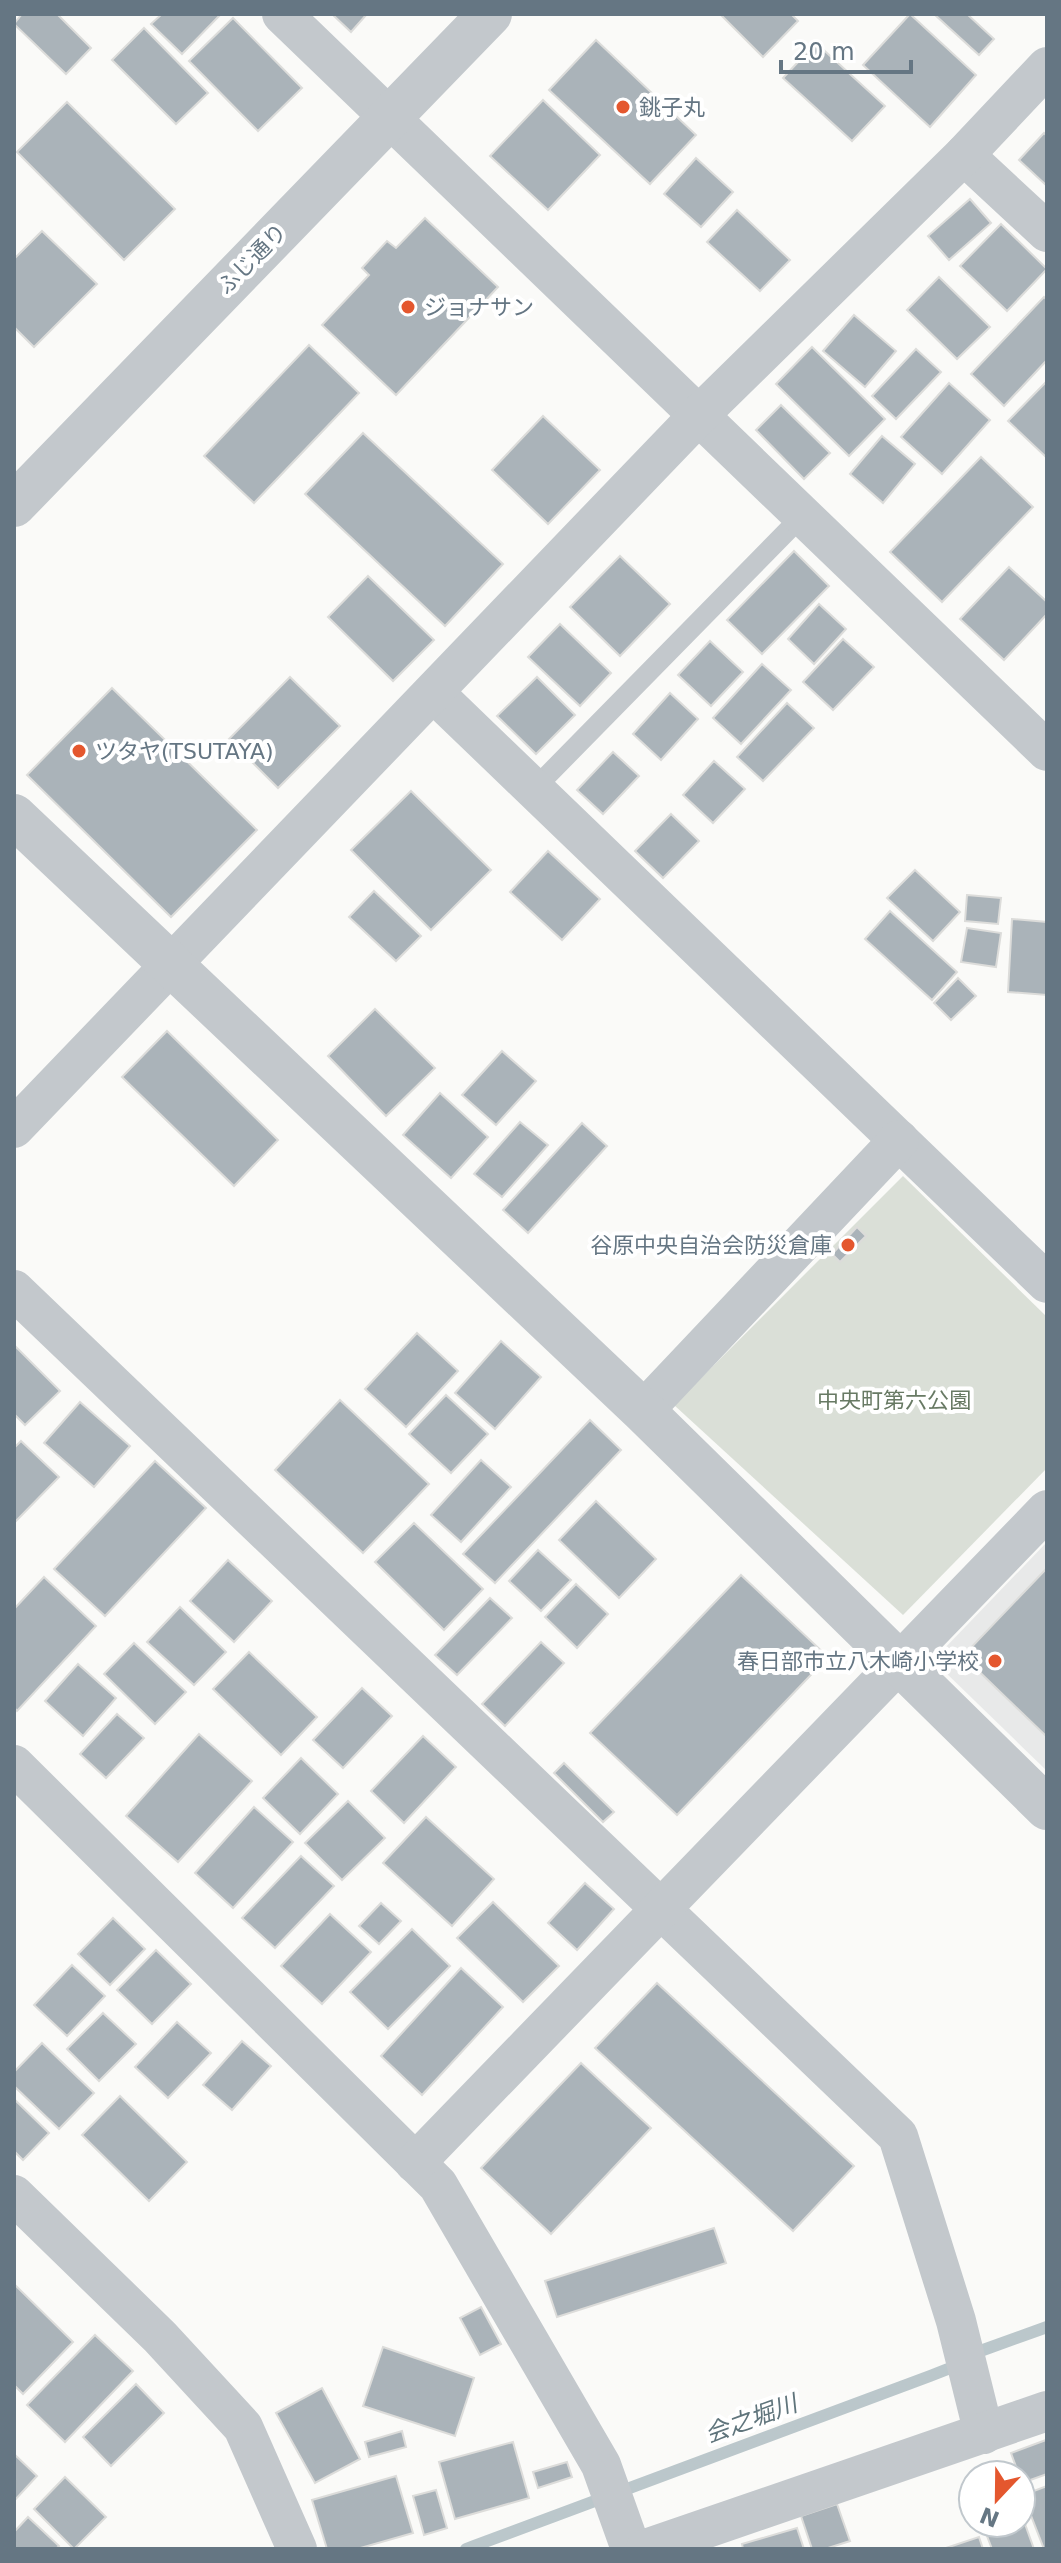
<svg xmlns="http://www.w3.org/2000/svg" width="1061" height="2563" font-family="'DejaVu Sans','Noto Sans JP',sans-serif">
	<rect width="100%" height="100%" fill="#fafaf8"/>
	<path fill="#e8e9e9" d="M1047,1542V1771L944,1671L942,1651Z"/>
	<path fill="#dadfd7" d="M903,1176L1047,1317V1468L903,1615L674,1405Z"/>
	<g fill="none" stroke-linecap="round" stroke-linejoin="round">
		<path stroke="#bbc7cb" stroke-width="12" d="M466,2549L930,2376L958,2365L961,2358L1047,2327"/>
	</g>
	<g fill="#aab3b9" stroke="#dcdcda" stroke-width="2">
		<path d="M22,14H57L91,48L66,74L14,24Z"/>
		<path d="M162,14H221L182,54L151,24Z"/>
		<path d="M332,14H367L351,32Z"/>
		<path d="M720,14H791L798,21L763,57Z"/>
		<path d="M910,14L976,75L930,127L863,65Z"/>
		<path d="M934,14H967L994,39L979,55Z"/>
		<path d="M233,18L302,88L258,131L189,61Z"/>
		<path d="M144,28L208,93L176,124L112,60Z"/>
		<path d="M596,40L696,135L650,184L549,90Z"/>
		<path d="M816,43L885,106L852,141L783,78Z"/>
		<path d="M543,100L600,155L548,210L490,156Z"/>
		<path d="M67,102L175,209L124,260L17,152Z"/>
		<path d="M1044,133L1047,136V186L1019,160Z"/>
		<path d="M696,158L733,192L701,227L664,194Z"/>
		<path d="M970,199L991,223L949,260L928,236Z"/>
		<path d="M737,210L790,260L760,291L707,242Z"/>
		<path d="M425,218L498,287L396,395L322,325L369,275L362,268L387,241L396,248Z"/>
		<path d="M1001,224L1047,269L1007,311L960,266Z"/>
		<path d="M42,231L97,284L34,347L14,327V259Z"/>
		<path d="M939,277L990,327L957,359L907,310Z"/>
		<path d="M1044,297L1047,300V360L1004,406L971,374Z"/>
		<path d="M854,315L896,351L865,387L823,351Z"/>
		<path d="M309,345L359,393L254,503L204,456Z"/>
		<path d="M812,347L885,419L849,456L776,384Z"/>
		<path d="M916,349L941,372L896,419L872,396Z"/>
		<path d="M1047,381V458L1008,421Z"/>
		<path d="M949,383L990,420L942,474L901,437Z"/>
		<path d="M781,405L830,453L804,479L756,430Z"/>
		<path d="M543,416L600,470L548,524L492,470Z"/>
		<path d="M363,433L503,564L445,626L305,494Z"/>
		<path d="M882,436L915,464L883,503L850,474Z"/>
		<path d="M981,457L1033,507L942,602L890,552Z"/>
		<path d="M794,551L829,586L762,654L727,620Z"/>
		<path d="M620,556L670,604L620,656L570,607Z"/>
		<path d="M1009,567L1047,602V614L1004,660L960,619Z"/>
		<path d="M368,576L434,640L393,681L328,617Z"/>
		<path d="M819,604L846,629L814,664L788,639Z"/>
		<path d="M560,624L611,673L580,706L528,657Z"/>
		<path d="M843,639L874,667L833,710L803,682Z"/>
		<path d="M710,641L743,672L711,706L678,675Z"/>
		<path d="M762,664L791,690L741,744L713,718Z"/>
		<path d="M290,677L340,726L278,788L229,739Z"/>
		<path d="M537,677L575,715L536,754L497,716Z"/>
		<path d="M112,688L257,830L171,917L27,775Z"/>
		<path d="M670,693L698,719L661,760L633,734Z"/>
		<path d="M787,703L814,728L763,781L737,757Z"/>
		<path d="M613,752L639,776L603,814L577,790Z"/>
		<path d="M714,761L745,789L713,823L683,795Z"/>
		<path d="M411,791L491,870L431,930L351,850Z"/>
		<path d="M671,814L699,841L663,878L635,851Z"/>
		<path d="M548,851L600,899L562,940L510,892Z"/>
		<path d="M915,870L960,912L933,941L887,898Z"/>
		<path d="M374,891L421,936L396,961L349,917Z"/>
		<path d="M967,895L1001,898L998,924L965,921Z"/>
		<path d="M890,911L957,972L932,1000L865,939Z"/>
		<path d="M1012,919L1047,922V995L1008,992Z"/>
		<path d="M967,928L1001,933L996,967L961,962Z"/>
		<path d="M958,978L976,996L951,1020L934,1003Z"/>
		<path d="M375,1009L435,1068L386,1116L328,1056Z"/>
		<path d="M167,1031L278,1140L234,1186L122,1077Z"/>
		<path d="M502,1051L536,1081L496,1125L462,1095Z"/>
		<path d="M440,1093L488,1137L451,1178L403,1135Z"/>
		<path d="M520,1122L548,1145L502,1197L474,1174Z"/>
		<path d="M582,1123L607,1146L528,1233L503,1210Z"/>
		<path d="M857,1227L866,1236L840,1262L832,1254Z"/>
		<path d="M417,1333L458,1371L406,1427L365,1389Z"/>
		<path d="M501,1341L541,1377L495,1429L455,1393Z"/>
		<path d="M14,1345L60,1391L25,1425L14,1414Z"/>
		<path d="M446,1395L488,1434L451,1473L409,1434Z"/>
		<path d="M340,1400L429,1484L363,1553L275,1470Z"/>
		<path d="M80,1402L130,1446L94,1487L44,1443Z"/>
		<path d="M590,1420L621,1450L495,1583L463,1554Z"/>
		<path d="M21,1441L59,1477L14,1523V1448Z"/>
		<path d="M481,1460L511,1487L461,1542L431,1515Z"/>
		<path d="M155,1461L206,1508L105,1616L54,1569Z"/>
		<path d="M596,1501L656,1559L619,1598L559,1540Z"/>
		<path d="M414,1523L483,1589L444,1630L375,1562Z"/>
		<path d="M538,1550L571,1580L541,1611L509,1581Z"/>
		<path d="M228,1560L272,1601L234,1642L190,1601Z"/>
		<path d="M1047,1568V1737L963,1656Z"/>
		<path d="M741,1575L828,1657L677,1815L590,1733Z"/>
		<path d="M44,1577L96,1626L17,1711L14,1707V1609Z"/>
		<path d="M576,1584L608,1614L577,1648L545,1617Z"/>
		<path d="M490,1598L512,1618L457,1675L435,1655Z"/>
		<path d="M180,1607L226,1652L194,1685L147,1642Z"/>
		<path d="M541,1642L564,1663L505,1726L482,1704Z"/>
		<path d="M134,1643L186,1692L155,1724L104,1674Z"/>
		<path d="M249,1652L317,1717L281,1755L213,1689Z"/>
		<path d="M78,1664L116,1698L83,1736L45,1701Z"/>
		<path d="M362,1688L392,1716L343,1768L313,1740Z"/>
		<path d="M117,1714L144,1738L106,1778L80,1754Z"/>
		<path d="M199,1734L252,1781L178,1862L126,1816Z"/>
		<path d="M423,1736L456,1767L404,1823L371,1791Z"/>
		<path d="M301,1758L338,1794L300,1834L263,1798Z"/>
		<path d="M564,1763L614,1812L603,1822L554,1773Z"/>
		<path d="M348,1801L385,1838L342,1880L305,1843Z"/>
		<path d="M254,1807L293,1842L233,1908L195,1873Z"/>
		<path d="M426,1817L494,1879L452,1926L383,1863Z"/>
		<path d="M301,1856L334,1886L275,1948L242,1918Z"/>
		<path d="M585,1883L614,1909L577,1950L548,1923Z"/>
		<path d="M493,1902L559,1966L523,2002L457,1938Z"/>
		<path d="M381,1903L401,1921L379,1944L359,1926Z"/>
		<path d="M330,1914L371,1952L322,2004L281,1966Z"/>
		<path d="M113,1918L145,1949L110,1985L78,1954Z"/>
		<path d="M412,1929L450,1966L388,2029L350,1992Z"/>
		<path d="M156,1950L191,1984L152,2024L117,1990Z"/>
		<path d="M72,1965L105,1996L67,2036L34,2005Z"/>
		<path d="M461,1968L503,2007L422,2095L381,2056Z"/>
		<path d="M657,1983L854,2166L793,2231L595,2048Z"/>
		<path d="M103,2013L136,2044L99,2081L67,2049Z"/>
		<path d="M177,2022L211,2053L168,2098L135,2067Z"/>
		<path d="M242,2041L271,2066L232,2110L203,2085Z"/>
		<path d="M42,2043L94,2093L59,2129L14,2086V2072Z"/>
		<path d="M581,2063L651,2128L551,2234L481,2168Z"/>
		<path d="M120,2096L187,2162L149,2201L82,2135Z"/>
		<path d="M14,2099L49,2133L23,2160L14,2151Z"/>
		<path d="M714,2228L726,2263L557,2317L545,2281Z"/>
		<path d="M14,2284L73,2342L23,2394L14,2385Z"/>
		<path d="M481,2307L501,2344L480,2355L460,2318Z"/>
		<path d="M95,2335L133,2371L65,2442L27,2405Z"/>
		<path d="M383,2347L474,2378L455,2436L363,2406Z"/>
		<path d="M136,2384L164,2413L111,2466L83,2437Z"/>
		<path d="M322,2388L360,2459L315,2483L276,2413Z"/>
		<path d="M402,2431L406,2447L369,2457L365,2442Z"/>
		<path d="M1046,2440L1047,2474L1022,2483L1011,2453Z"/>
		<path d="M513,2442L529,2498L455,2519L439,2462Z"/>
		<path d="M14,2454L37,2476L14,2501Z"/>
		<path d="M567,2462L572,2477L538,2488L533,2472Z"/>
		<path d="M396,2476L413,2533L357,2549H327L312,2500Z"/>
		<path d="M65,2477L106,2517L74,2549L34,2509Z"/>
		<path d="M1047,2486V2549H1044L1023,2495Z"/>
		<path d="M436,2490L447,2528L424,2535L413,2496Z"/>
		<path d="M837,2504L850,2541L825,2549H812L801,2516Z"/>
		<path d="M1021,2513L1034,2549H992L982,2523H1021Z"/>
		<path d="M28,2517L59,2546L56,2549H14V2532Z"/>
		<path d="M797,2528L804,2549H743L742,2544Z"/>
		<path d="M979,2537L983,2549H943Z"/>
	</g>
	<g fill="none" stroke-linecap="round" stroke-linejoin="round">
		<path stroke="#c3c8cc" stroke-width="20" d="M534,789L803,515"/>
		<g stroke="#c3c8cc" stroke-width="40">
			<path d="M282,14L1047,751"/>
			<path d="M964,155L1047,232"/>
			<path d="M435,694L1047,1283"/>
			<path d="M14,1128L699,415L964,155L1047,67"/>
			<path d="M14,1290L898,2136L956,2321L984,2434"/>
			<path d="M643,1411L899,1140"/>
			<path d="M14,1765L438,2185L601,2465L631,2549"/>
			<path d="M415,2163L1047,1510"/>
			<path d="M14,2195L160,2337L243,2427L297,2549"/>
			<path d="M646,2549L1047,2411"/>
		</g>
		<g stroke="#c3c8cc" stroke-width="44">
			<path d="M14,505L490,14"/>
			<path d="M14,816L643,1411L1047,1808"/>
		</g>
	</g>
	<g fill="#e4572e" stroke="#fff" stroke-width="3">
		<circle cx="623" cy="107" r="8"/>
		<circle cx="408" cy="307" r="8"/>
		<circle cx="79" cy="751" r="8"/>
		<circle cx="848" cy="1245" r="8"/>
		<circle cx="995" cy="1661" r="8"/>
	</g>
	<g text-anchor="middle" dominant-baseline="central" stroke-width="8" stroke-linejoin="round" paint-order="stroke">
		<g font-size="22" fill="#657683" stroke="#fff" text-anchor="start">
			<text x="639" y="107">銚子丸</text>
			<text x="424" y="307">ジョナサン</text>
			<text x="95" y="751">ツタヤ(TSUTAYA)</text>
			<text x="832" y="1245" text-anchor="end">谷原中央自治会防災倉庫</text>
			<text x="979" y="1661" text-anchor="end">春日部市立八木崎小学校</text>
		</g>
		<g font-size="22" fill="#657683" stroke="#fff">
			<text transform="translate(252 259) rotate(-46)">ふじ通り</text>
		</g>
		<g font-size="22" fill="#687a64" stroke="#fff">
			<text x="894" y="1400">中央町第六公園</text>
		</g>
		<g font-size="24" font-style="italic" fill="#60757c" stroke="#fff">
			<text transform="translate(751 2419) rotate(-20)">会之堀川</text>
		</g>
	</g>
	<rect width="1061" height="2563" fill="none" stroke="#657683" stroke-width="32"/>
	<g transform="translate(997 2499) rotate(202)"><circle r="38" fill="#ffffff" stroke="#c1c8cd" stroke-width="2"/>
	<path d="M0-6L14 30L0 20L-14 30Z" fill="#e4572e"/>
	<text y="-12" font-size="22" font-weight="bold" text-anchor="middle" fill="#657683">N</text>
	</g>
	<path d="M781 60v12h130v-12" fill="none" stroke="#657683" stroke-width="4"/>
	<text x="793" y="60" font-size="24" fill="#657683" stroke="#ffffff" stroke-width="6" paint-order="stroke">20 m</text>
</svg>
